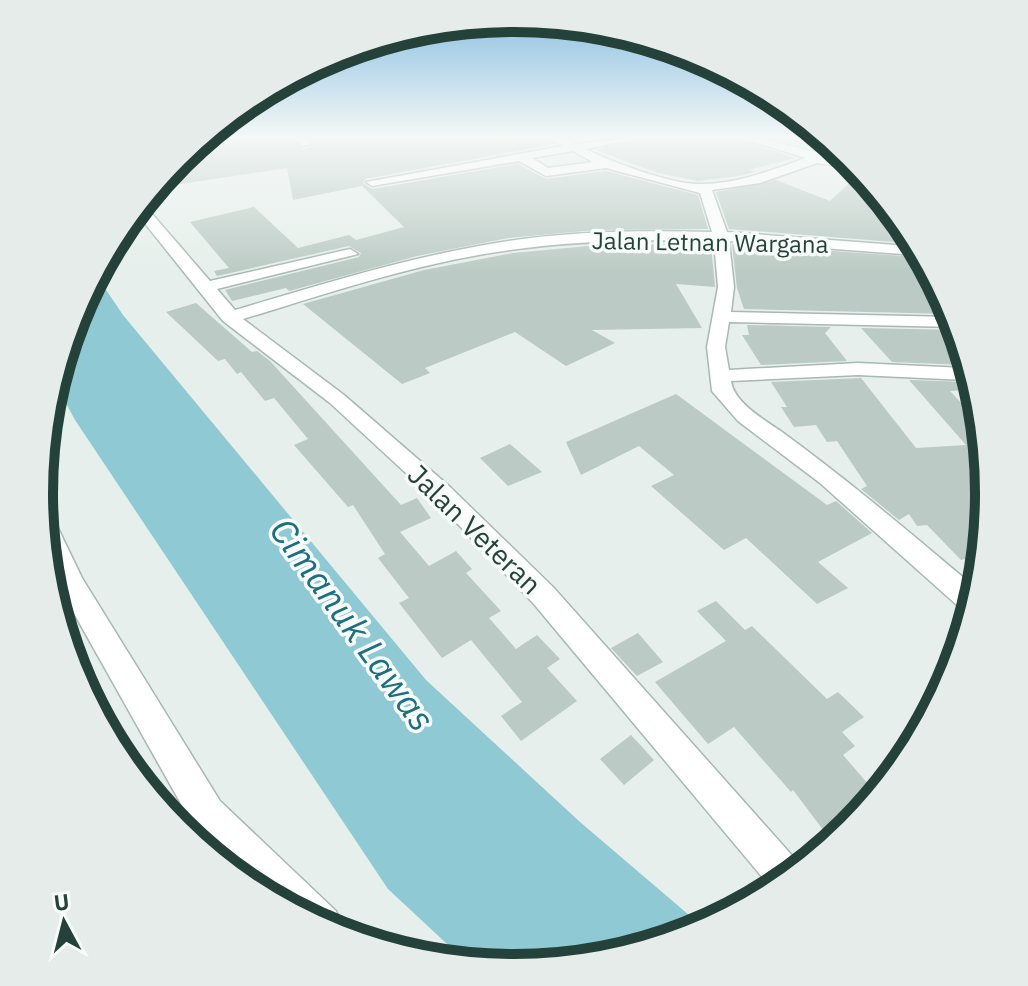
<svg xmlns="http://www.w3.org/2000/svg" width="1028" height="986" font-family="'IBM Plex Sans',sans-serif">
	<rect width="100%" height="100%" fill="#e6efeb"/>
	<path fill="#8ec9d4" d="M98,278L123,315L426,680L580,822L703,927L695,932L514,968L461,957L388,889L75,420L59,390L75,311Z"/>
	<g fill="#bbcac4">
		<path d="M215,136H289L303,149L314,146L308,136H543L555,144L365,179L363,183L372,189L518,164L546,179L606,171L698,195L708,229L595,230L508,238L417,256L289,291L286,288L232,301L225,290L359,257L361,253L349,246L217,276L214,271L229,268L190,222L254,207L298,248L349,235L356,240L404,227L362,186L293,200L287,168L161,187L178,157Z"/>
		<path d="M653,136H731L795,158L749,170L755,172L739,176L698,181L658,173L595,150Z"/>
		<path d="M765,136H818L835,148L822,151Z"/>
		<path d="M860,173L907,243L729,229L716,192L776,180L830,201Z"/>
		<path d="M711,244L715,287L676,284L702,328L592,330L615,343L566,366L515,332L425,368L430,373L402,384L303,304L424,270L513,253L599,245Z"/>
		<path d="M732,244L917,257L953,314L744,309L737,288Z"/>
		<path d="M196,303L252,352L257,351L270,361L401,505L417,498L431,518L400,532L429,566L456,551L472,569L466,573L501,611L489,618L516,649L537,635L560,659L547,668L577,701L521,741L501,716L522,702L471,640L442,658L399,603L409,598L378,558L385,554L353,505L348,507L294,445L308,439L274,398L265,401L241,372L237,374L225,359L218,361L166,312Z"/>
		<path d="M747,325L831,327L825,333L847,361L761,365L742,335H749Z"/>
		<path d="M861,328L957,330L964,365L892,362Z"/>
		<path d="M861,378L916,448L966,445L909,380L967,382L969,390L950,391L974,417L989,493L976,556L961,560L927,525L917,526L909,514L899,520L861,489L867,486L837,441L827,442L816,425L794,427L781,407H787L771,382Z"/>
		<path d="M676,394L827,505L836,501L872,533L818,562L848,588L817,604L746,538L724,550L651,486L674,475L639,446L581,475L566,442Z"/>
		<path d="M510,444L542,472L508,486L480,458Z"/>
		<path d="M716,601L745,630L752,626L827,699L838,692L864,717L842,732L855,746L843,755L875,792L857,818L827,835L793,790L791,792L734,727L708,744L655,682L726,641L697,611Z"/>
		<path d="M638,633L663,662L637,676L611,648Z"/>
		<path d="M631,735L654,760L624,785L600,759Z"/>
	</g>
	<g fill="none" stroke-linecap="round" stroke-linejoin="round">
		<defs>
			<g id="minor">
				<path d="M292,136H304L312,144L302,146Z"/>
				<path d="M546,136H561L576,144L650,136L586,149C611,162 671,184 698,184C735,185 772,170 806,158L734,136H753L853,162L858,169L817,163L760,183L712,190L727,232L909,246L915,255L729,241L734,287L731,312L954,317L956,327L729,322L725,347L729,370L858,363L964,368L966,380L858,375L731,381C734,403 765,420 782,432C848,480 909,532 971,584L966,608L958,606L820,483L738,421L712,391L707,347L718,287L714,241C637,239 560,241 484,254C402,268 322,295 243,319L344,395L450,487L553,587L796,860L798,864L768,884L533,603L434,499L330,403L223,321L139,216L147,208L210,281L350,249L358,254L217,289L235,310C316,286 396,261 479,246C556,231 634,230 712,232L700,193L606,168L546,176L519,161L372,186L366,182L563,146ZM573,151L593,162L548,168L532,158Z"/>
				<path d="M45,522L56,524L82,578L220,801L336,911L342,925L338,933L235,867L194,827L57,583Z"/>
			</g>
		</defs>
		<use href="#minor" stroke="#a8b8b2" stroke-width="3"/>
		<use href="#minor" fill="#fff" fill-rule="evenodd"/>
	</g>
	<linearGradient id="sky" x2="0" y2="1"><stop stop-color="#84bce0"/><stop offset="0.5" stop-color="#f4f8f6"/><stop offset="1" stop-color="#f4f8f6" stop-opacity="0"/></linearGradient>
	<rect width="1028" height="274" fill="url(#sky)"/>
	<g text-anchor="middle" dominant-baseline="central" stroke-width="7" stroke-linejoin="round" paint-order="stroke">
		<g font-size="24" fill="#24423a" stroke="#f7fbf9">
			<text transform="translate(710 242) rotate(1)">Jalan Letnan Wargana</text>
		</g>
		<g font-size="28" fill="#24423a" stroke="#f7fbf9">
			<text transform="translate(475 529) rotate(44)">Jalan Veteran</text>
		</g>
		<g font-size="36" font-style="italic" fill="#1c6f80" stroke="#f7fbf9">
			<text transform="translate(353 624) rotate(54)">Cimanuk Lawas</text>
		</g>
	</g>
	<path d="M0 0H1028V986H0ZM53 493a461 461 0 1 1 922 0a461 461 0 1 1-922 0Z" fill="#e6ecea" fill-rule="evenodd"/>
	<path fill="none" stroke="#24423a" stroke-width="10" d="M53 493a461 461 0 1 1 922 0a461 461 0 1 1-922 0Z"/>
	<g transform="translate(64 922) rotate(353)" stroke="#f7fbf9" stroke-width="6" paint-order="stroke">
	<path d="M0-6L14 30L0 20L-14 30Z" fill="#24423a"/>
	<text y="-12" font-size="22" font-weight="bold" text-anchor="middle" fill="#24423a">U</text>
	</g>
</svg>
